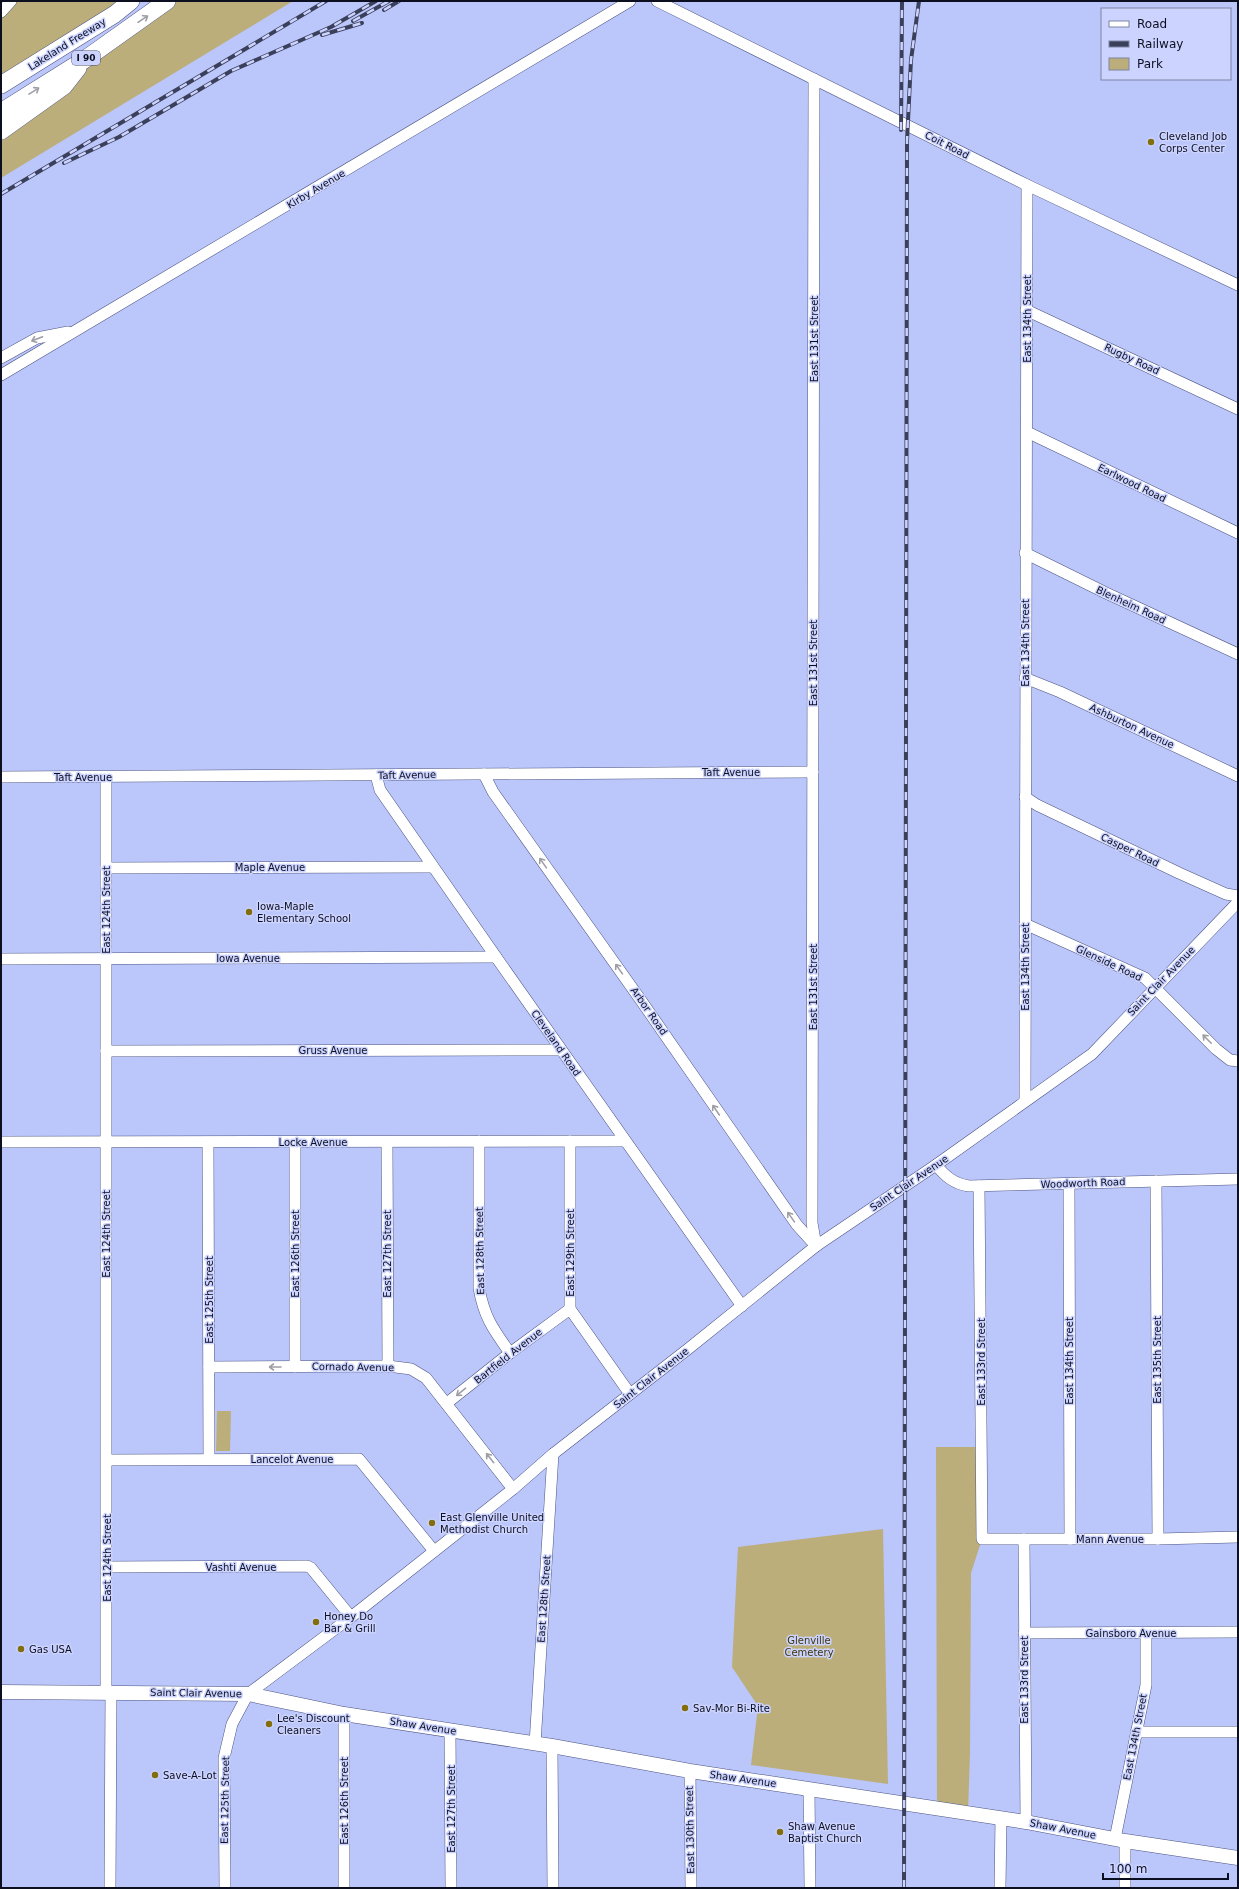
<svg xmlns="http://www.w3.org/2000/svg" width="1239" height="1889" font-family="'DejaVu Sans',sans-serif">
	<rect width="100%" height="100%" fill="#bbc6fa"/>
	<g fill="#bbae7a">
		<path d="M11,1H131L1,84V12Z"/>
		<path d="M167,1H293L1,178V131Z"/>
		<path d="M217,1411H231L230,1451H216Z"/>
		<path d="M936,1447H981L982,1539L971,1573L970,1752L968,1814L937,1809Z"/>
		<path d="M883,1529L888,1784L751,1765L758,1706L732,1667L738,1547Z"/>
	</g>
	<g fill="none" stroke-linecap="round" stroke-linejoin="round">
		<defs>
			<g id="minor">
				<path d="M657,1L1027,185L1238,285"/>
				<path d="M1,12L11,1"/>
				<path d="M814,79L812,1223L816,1246"/>
				<path d="M1026,310L1238,409"/>
				<path d="M1,358L37,338L68,332"/>
				<path d="M1,375L630,1"/>
				<path d="M1027,432L1238,533"/>
				<path d="M1025,553L1106,593L1238,654"/>
				<path d="M1025,678L1060,692L1238,776"/>
				<path d="M484,774L493,792L640,999L797,1225L816,1246"/>
				<path d="M376,775L380,790L496,957L742,1306"/>
				<path d="M1,777L813,772"/>
				<path d="M1025,797L1037,805L1179,873L1226,894L1238,896"/>
				<path d="M106,868L433,867"/>
				<path d="M1025,924L1145,978L1216,1049L1230,1060L1238,1061"/>
				<path d="M1,959L496,957"/>
				<path d="M106,1051L561,1050"/>
				<path d="M1025,1100L1027,185"/>
				<path d="M479,1141V1288C484,1317 493,1329 510,1353"/>
				<path d="M570,1141V1309L630,1394"/>
				<path d="M1,1142L625,1141"/>
				<path d="M208,1142L209,1459"/>
				<path d="M387,1142L388,1366"/>
				<path d="M936,1165C945,1176 954,1184 969,1186L1238,1179"/>
				<path d="M1156,1181L1158,1539"/>
				<path d="M1069,1184L1070,1539"/>
				<path d="M979,1186L982,1539H1158L1238,1537"/>
				<path d="M209,1367L388,1366L411,1369L426,1378L513,1489"/>
				<path d="M295,1367V1142"/>
				<path d="M447,1403L510,1353L570,1309"/>
				<path d="M107,1460L359,1459L434,1551"/>
				<path d="M1024,1539L1026,1822"/>
				<path d="M107,1567L307,1566L311,1568L351,1617"/>
				<path d="M1024,1633L1238,1632"/>
				<path d="M106,1692V777"/>
				<path d="M344,1714V1888"/>
				<path d="M450,1731L451,1888"/>
				<path d="M1136,1732H1238"/>
				<path d="M535,1744L553,1454"/>
				<path d="M552,1746L553,1888"/>
				<path d="M690,1771L691,1888"/>
				<path d="M809,1789L810,1888"/>
				<path d="M1115,1839L1146,1685V1633"/>
				<path d="M1125,1841V1888"/>
				<path d="M110,1888L111,1692"/>
				<path d="M225,1888L224,1758L232,1724L248,1694L351,1617L513,1489L553,1454L688,1349L816,1246L936,1165L1092,1054L1238,902"/>
				<path d="M1000,1888L1001,1819"/>
			</g>
			<path id="major" d="M1,1692L248,1694L344,1714L552,1746L690,1771L1026,1822L1125,1841L1238,1858"/>
			<g id="highway">
				<path d="M1,85L115,14L131,1"/>
				<path d="M1,112L84,60L167,1"/>
				<path d="M1,131L64,86L78,68"/>
			</g>
		</defs>
		<use href="#minor" stroke="#4c5481" stroke-width="12"/>
		<use href="#major" stroke="#4c5481" stroke-width="15"/>
		<use href="#highway" stroke="#4c5481" stroke-width="18"/>
		<use href="#minor" stroke="#fff" stroke-width="11"/>
		<use href="#major" stroke="#fff" stroke-width="14"/>
		<use href="#highway" stroke="#fff" stroke-width="17"/>
		<defs>
			<g id="rail">
				<path d="M384,10L399,1"/>
				<path d="M353,21L389,1"/>
				<path d="M322,35L362,23"/>
				<path d="M901,130L902,1"/>
				<path d="M64,163L119,137L231,71L331,27L376,1"/>
				<path d="M1,194L326,1"/>
				<path d="M904,1888L907,141L911,60L919,1"/>
			</g>
		</defs>
		<use href="#rail" stroke="#3a3f5a" stroke-width="4"/>
		<use href="#rail" stroke="#cbd3fe" stroke-width="2.5" stroke-dasharray="8" stroke-linecap="butt"/>
	</g>
	<defs><path id="oneway-shaft" d="M-6 0H5M1.5-3L5.5 0L1.5 3" fill="none" stroke-width="1.6" stroke-linecap="round" stroke-linejoin="round"/></defs>
	<g stroke="#9e9fa6">
		<use href="#oneway-shaft" transform="translate(143 19) rotate(-34)"/>
		<use href="#oneway-shaft" transform="translate(34 91) rotate(-32)"/>
		<use href="#oneway-shaft" transform="translate(37 339) rotate(159)"/>
		<use href="#oneway-shaft" transform="translate(543 863) rotate(-125)"/>
		<use href="#oneway-shaft" transform="translate(619 969) rotate(-125)"/>
		<use href="#oneway-shaft" transform="translate(1207 1039) rotate(-135)"/>
		<use href="#oneway-shaft" transform="translate(716 1110) rotate(-124)"/>
		<use href="#oneway-shaft" transform="translate(791 1217) rotate(-125)"/>
		<use href="#oneway-shaft" transform="translate(275 1367) rotate(180)"/>
		<use href="#oneway-shaft" transform="translate(461 1392) rotate(141)"/>
		<use href="#oneway-shaft" transform="translate(490 1458) rotate(-128)"/>
	</g>
	<g fill="#826e0c" stroke="#cbd3fe" stroke-width="1.5">
		<circle cx="1151" cy="142" r="4"/>
		<circle cx="249" cy="912" r="4"/>
		<circle cx="432" cy="1523" r="4"/>
		<circle cx="316" cy="1622" r="4"/>
		<circle cx="21" cy="1649" r="4"/>
		<circle cx="685" cy="1708" r="4"/>
		<circle cx="269" cy="1724" r="4"/>
		<circle cx="155" cy="1775" r="4"/>
		<circle cx="780" cy="1832" r="4"/>
	</g>
	<g text-anchor="middle" dominant-baseline="central" stroke-width="3" stroke-linejoin="round" paint-order="stroke">
		<rect fill="#cbd3fe" stroke="#454a63" stroke-width="1" x="72" y="51" width="28" height="14" rx="3"/>
		<g font-size="9" font-weight="bold" fill="#0c0f20">
			<text x="86" y="58">I 90</text>
		</g>
		<g font-size="10" fill="#0c0f20" stroke="#cbd3fe">
			<text transform="translate(67 44) rotate(-32)">Lakeland Freeway</text>
			<text transform="translate(947 145) rotate(27)">Coit Road</text>
			<text transform="translate(316 189) rotate(-31)">Kirby Avenue</text>
			<text transform="translate(1027 319) rotate(-90)">East 134th Street</text>
			<text transform="translate(814 339) rotate(-90)">East 131st Street</text>
			<text transform="translate(1132 359) rotate(25)">Rugby Road</text>
			<text transform="translate(1132 483) rotate(26)">Earlwood Road</text>
			<text transform="translate(1131 605) rotate(25)">Blenheim Road</text>
			<text transform="translate(1025 643) rotate(-90)">East 134th Street</text>
			<text transform="translate(813 663) rotate(-90)">East 131st Street</text>
			<text transform="translate(1132 726) rotate(25)">Ashburton Avenue</text>
			<text x="731" y="772">Taft Avenue</text>
			<text transform="translate(407 775) rotate(-1)">Taft Avenue</text>
			<text x="83" y="777">Taft Avenue</text>
			<text transform="translate(1130 850) rotate(26)">Casper Road</text>
			<text x="270" y="867">Maple Avenue</text>
			<text transform="translate(106 910) rotate(-90)">East 124th Street</text>
			<text x="248" y="958">Iowa Avenue</text>
			<text transform="translate(1109 963) rotate(25)">Glenside Road</text>
			<text transform="translate(1025 967) rotate(-90)">East 134th Street</text>
			<text transform="translate(1161 981) rotate(-46)">Saint Clair Avenue</text>
			<text transform="translate(813 987) rotate(-90)">East 131st Street</text>
			<text transform="translate(649 1011) rotate(55)">Arbor Road</text>
			<text transform="translate(556 1043) rotate(55)">Cleveland Road</text>
			<text x="333" y="1050">Gruss Avenue</text>
			<text x="313" y="1142">Locke Avenue</text>
			<text transform="translate(909 1183) rotate(-34)">Saint Clair Avenue</text>
			<text transform="translate(1083 1183) rotate(-2)">Woodworth Road</text>
			<text transform="translate(106 1234) rotate(-90)">East 124th Street</text>
			<text transform="translate(480 1251) rotate(-91)">East 128th Street</text>
			<text transform="translate(570 1253) rotate(-90)">East 129th Street</text>
			<text transform="translate(295 1254) rotate(-90)">East 126th Street</text>
			<text transform="translate(387 1254) rotate(-90)">East 127th Street</text>
			<text transform="translate(209 1300) rotate(-90)">East 125th Street</text>
			<text transform="translate(508 1356) rotate(-38)">Bartfield Avenue</text>
			<text transform="translate(1157 1360) rotate(-90)">East 135th Street</text>
			<text transform="translate(1069 1361) rotate(-90)">East 134th Street</text>
			<text transform="translate(981 1362) rotate(-90)">East 133rd Street</text>
			<text transform="translate(353 1367) rotate(1)">Cornado Avenue</text>
			<text transform="translate(651 1378) rotate(-38)">Saint Clair Avenue</text>
			<text x="292" y="1459">Lancelot Avenue</text>
			<text x="1110" y="1539">Mann Avenue</text>
			<text transform="translate(107 1558) rotate(-90)">East 124th Street</text>
			<text x="241" y="1567">Vashti Avenue</text>
			<text transform="translate(544 1599) rotate(-86)">East 128th Street</text>
			<text x="1131" y="1633">Gainsboro Avenue</text>
			<text transform="translate(1024 1680) rotate(-90)">East 133rd Street</text>
			<text transform="translate(196 1693) rotate(1)">Saint Clair Avenue</text>
			<text transform="translate(423 1726) rotate(9)">Shaw Avenue</text>
			<text transform="translate(1135 1737) rotate(-79)">East 134th Street</text>
			<text transform="translate(743 1779) rotate(8)">Shaw Avenue</text>
			<text transform="translate(225 1800) rotate(-89)">East 125th Street</text>
			<text transform="translate(344 1801) rotate(-90)">East 126th Street</text>
			<text transform="translate(451 1809) rotate(-90)">East 127th Street</text>
			<text transform="translate(1063 1829) rotate(11)">Shaw Avenue</text>
			<text transform="translate(690 1830) rotate(-91)">East 130th Street</text>
		</g>
		<g font-size="10" fill="#0c0f20" stroke="#cbd3fe" text-anchor="start">
			<text x="1159" y="136">Cleveland Job<tspan x="1159" dy="12">Corps Center</tspan></text>
			<text x="257" y="906">Iowa-Maple<tspan x="257" dy="12">Elementary School</tspan></text>
			<text x="440" y="1517">East Glenville United<tspan x="440" dy="12">Methodist Church</tspan></text>
			<text x="324" y="1616">Honey Do<tspan x="324" dy="12">Bar &amp; Grill</tspan></text>
			<text x="29" y="1649">Gas USA</text>
			<text x="693" y="1708">Sav-Mor Bi-Rite</text>
			<text x="277" y="1718">Lee's Discount<tspan x="277" dy="12">Cleaners</tspan></text>
			<text x="163" y="1775">Save-A-Lot</text>
			<text x="788" y="1826">Shaw Avenue<tspan x="788" dy="12">Baptist Church</tspan></text>
		</g>
		<g font-size="10" fill="#3e350c" stroke="#cbd3fe">
			<text x="809" y="1640">Glenville<tspan x="809" dy="12">Cemetery</tspan></text>
		</g>
	</g>
	<rect width="1239" height="1889" fill="none" stroke="#0c0f20" stroke-width="4"/>
	<rect x="1101" y="8" width="130" height="72" fill="#cbd3fe" stroke="#7f85a5"/>
	<rect x="1109" y="21" width="20" height="6" fill="#ffffff" stroke="#7f85a5"/>
	<text x="1137" y="28" font-size="12" fill="#0c0f20">Road</text>
	<rect x="1109" y="41" width="20" height="6" fill="#3a3f5a" stroke="#7f85a5"/>
	<text x="1137" y="48" font-size="12" fill="#0c0f20">Railway</text>
	<rect x="1109" y="58" width="20" height="12" fill="#bbae7a" stroke="#7f85a5"/>
	<text x="1137" y="68" font-size="12" fill="#0c0f20">Park</text>
	<path d="M1103 1873v6h125v-6" fill="none" stroke="#0c0f20" stroke-width="2"/>
	<text x="1109" y="1873" font-size="12" fill="#0c0f20" stroke="#cbd3fe" stroke-width="3" paint-order="stroke">100 m</text>
</svg>
